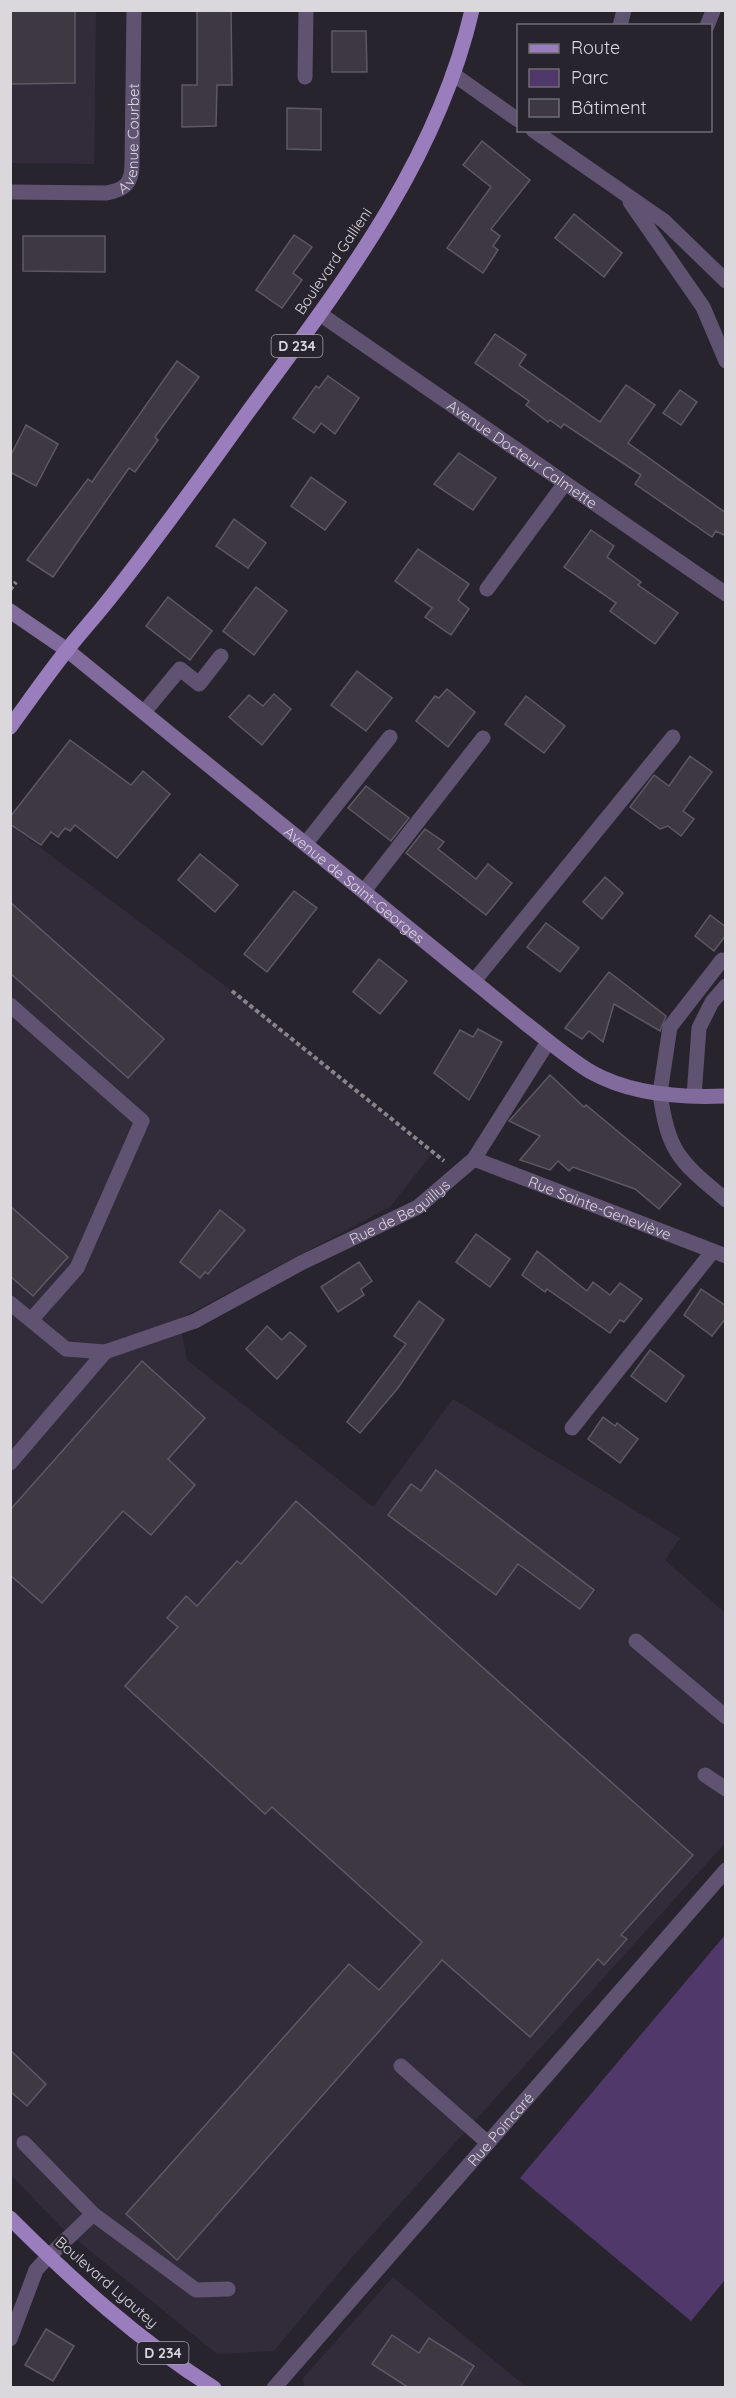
<svg xmlns="http://www.w3.org/2000/svg" width="736" height="2398" font-family="Quicksand,sans-serif">
	<rect width="100%" height="100%" fill="#28242d"/>
	<g fill="#322c3a">
		<path d="M11,11H96L94,164L11,163Z"/>
		<path d="M10,825L260,1012L431,1155L390,1207L179,1319L187,1360L373,1507L453,1399L680,1538L665,1560L725,1613V1843L353,2256L274,2351L217,2354L62,2228L11,2175Z"/>
		<path d="M393,2277L526,2387L305,2388L303,2378Z"/>
	</g>
	<path fill="#50386a" d="M725,1935V2280L691,2321L520,2178Z"/>
	<g fill="#3d3842" stroke="#5d5964" stroke-width="1.5">
		<path d="M10,10H75V83L10,84Z"/>
		<path d="M197,10H231L232,85H217L216,126L182,127V85H197Z"/>
		<path d="M332,31H366L367,72H332Z"/>
		<path d="M287,108L321,109V150L287,149Z"/>
		<path d="M482,141L530,180L491,229L500,236L493,246L498,250L483,273L447,248L491,187L463,165Z"/>
		<path d="M574,214L622,253L604,277L555,238Z"/>
		<path d="M294,235L312,247L293,273L302,280L282,308L256,290Z"/>
		<path d="M23,236H105V272L23,271Z"/>
		<path d="M495,334L526,355L519,365L600,422L626,385L655,405L628,443L726,513V536L716,531L712,537L635,484L641,475L564,424L561,428L550,420L548,422L526,405L529,401L475,363Z"/>
		<path d="M177,361L199,377L155,437L158,440L135,472L129,468L53,577L27,560L88,479L92,482Z"/>
		<path d="M328,376L359,398L335,434L321,423L314,433L293,418L316,386L319,388Z"/>
		<path d="M680,390L697,402L681,425L663,413Z"/>
		<path d="M26,425L58,444L36,486L10,472V457Z"/>
		<path d="M459,453L496,478L473,510L434,484Z"/>
		<path d="M311,477L346,502L325,530L291,506Z"/>
		<path d="M234,519L266,543L248,568L216,546Z"/>
		<path d="M591,530L614,546L607,557L641,582L638,585L678,613L655,644L610,611L616,603L564,567Z"/>
		<path d="M418,549L469,584L458,600L469,609L451,635L425,617L432,608L395,581Z"/>
		<path d="M256,587L287,611L254,655L223,631Z"/>
		<path d="M168,597L212,631L190,660L146,626Z"/>
		<path d="M357,671L392,698L366,731L331,705Z"/>
		<path d="M447,689L475,712L448,747L416,721L435,696L439,698Z"/>
		<path d="M274,694L291,709L262,745L229,717L249,695L263,706Z"/>
		<path d="M526,696L565,726L544,753L505,724Z"/>
		<path d="M70,740L131,785L143,771L170,794L117,858L75,825L70,831L65,828L58,837L51,832L41,845L10,824V817Z"/>
		<path d="M690,756L712,772L683,811L694,819L681,836L668,826L660,829L630,807L654,775L669,786Z"/>
		<path d="M366,786L409,818L391,841L348,808Z"/>
		<path d="M425,829L444,842L438,849L476,879L488,864L512,883L486,915L406,853Z"/>
		<path d="M200,854L238,885L215,912L178,880Z"/>
		<path d="M605,877L623,893L602,919L583,902Z"/>
		<path d="M294,891L317,908L267,972L244,954Z"/>
		<path d="M10,902L164,1039L128,1078L10,973Z"/>
		<path d="M710,915L726,927V935L714,951L695,936Z"/>
		<path d="M546,923L579,948L560,972L527,947Z"/>
		<path d="M379,959L407,981L380,1014L353,992Z"/>
		<path d="M609,972L666,1016L660,1031L614,1004L603,1042L589,1031L582,1039L565,1028Z"/>
		<path d="M478,1029L502,1042L469,1100L434,1073L460,1030L473,1037Z"/>
		<path d="M550,1075L584,1107L586,1105L681,1184L659,1209L635,1189L573,1167L569,1171L558,1161L550,1170L520,1160L540,1136L509,1121Z"/>
		<path d="M10,1206L68,1257L33,1296L10,1276Z"/>
		<path d="M220,1210L245,1230L208,1274L205,1272L200,1278L180,1262Z"/>
		<path d="M476,1234L510,1259L490,1287L456,1262Z"/>
		<path d="M537,1251L587,1291L593,1282L610,1295L620,1283L642,1299L624,1322L620,1320L610,1333L547,1289L545,1292L522,1275Z"/>
		<path d="M359,1262L372,1281L361,1289L364,1295L338,1312L321,1287Z"/>
		<path d="M701,1289L726,1306V1318L712,1336L684,1315Z"/>
		<path d="M419,1301L444,1320L398,1388L360,1433L347,1422L406,1344L394,1336Z"/>
		<path d="M267,1326L282,1340L290,1332L306,1346L277,1379L246,1349Z"/>
		<path d="M650,1350L684,1376L666,1402L631,1376Z"/>
		<path d="M142,1361L205,1418L168,1459L195,1485L151,1535L123,1511L42,1603L10,1575V1510Z"/>
		<path d="M603,1417L615,1426L617,1423L638,1439L620,1463L588,1439Z"/>
		<path d="M436,1470L594,1590L580,1609L518,1564L496,1595L388,1515L411,1484L421,1491Z"/>
		<path d="M296,1501L693,1855L621,1935L627,1939L604,1965L598,1959L530,2037L442,1960L177,2260L126,2214L349,1964L379,1990L422,1942L272,1807L265,1814L125,1686L178,1627L167,1618L186,1596L197,1606L237,1561L241,1564Z"/>
		<path d="M10,2050L46,2084L27,2106L10,2091Z"/>
		<path d="M46,2329L74,2346L53,2381L25,2365Z"/>
		<path d="M392,2335L419,2353L429,2338L474,2366L460,2388H409L372,2364Z"/>
	</g>
	<g fill="none" stroke-linecap="round" stroke-linejoin="round">
		<g stroke="#86838a" stroke-width="4" stroke-dasharray="4.5 3" stroke-linecap="butt">
			<path d="M10,590L16,582"/>
			<path d="M232,991L444,1161"/>
		</g>
		<g stroke="#605371" stroke-width="15">
			<path d="M620,26L624,10"/>
			<path d="M707,26L713,11"/>
			<path d="M453,74L518,120"/>
			<path d="M533,130L664,221L726,281"/>
			<path d="M630,202L703,307L726,361"/>
			<path d="M487,589L565,483"/>
			<path d="M145,711L180,669L199,684L221,656"/>
			<path d="M306,843L390,737"/>
			<path d="M364,891L483,738"/>
			<path d="M474,981L673,737"/>
			<path d="M10,1005L142,1121L77,1268L31,1320"/>
			<path d="M660,1093L670,1027L722,960"/>
			<path d="M694,1096L699,1028L712,1002L726,986"/>
			<path d="M10,1303L66,1349L105,1352L195,1321"/>
			<path d="M572,1428L713,1251"/>
			<path d="M10,1463L105,1352"/>
			<path d="M636,1641L726,1717"/>
			<path d="M705,1775L726,1789"/>
			<path d="M401,2066L488,2143"/>
			<path d="M24,2143L93,2214L196,2290L228,2289"/>
			<path d="M48,2257L93,2214"/>
		</g>
		<g stroke="#605371" stroke-width="15">
			<path d="M305,77L306,10"/>
			<path id="s1" d="M10,192L106,193C125,190 132,183 132,164L134,10"/>
			<path id="s2" d="M320,314L726,594"/>
			<path id="s3" d="M474,1159L726,1256"/>
			<path id="s4" d="M195,1321L301,1263L418,1207L474,1159L548,1042"/>
			<path d="M10,2339L36,2270L48,2257"/>
			<path id="s5" d="M274,2388L726,1870"/>
		</g>
		<path stroke="#605371" stroke-width="15" d="M660,1093C668,1154 681,1162 726,1200"/>
		<path stroke="#816b9c" stroke-width="15" id="s6" d="M10,611L67,650L525,1023C546,1039 568,1058 591,1072C630,1094 682,1098 726,1096"/>
		<g stroke="#9a7dbd" stroke-width="15">
			<path d="M10,727C29,701 47,675 67,650C81,632 96,616 110,598C165,529 215,457 267,386C352,271 439,153 472,10"/>
			<path d="M10,2218C73,2281 139,2341 214,2388"/>
		</g>
	</g>
	<g text-anchor="middle" dominant-baseline="central" stroke-width="4.5" stroke-linejoin="round" paint-order="stroke">
		<g fill="#28242d" stroke="#a5a1a8" stroke-width="1.5">
			<rect x="271.5" y="335" width="51" height="22" rx="4.5"/>
			<rect x="137.5" y="2342" width="51" height="22" rx="4.5"/>
		</g>
		<g font-size="14" font-weight="bold" fill="#dad7dd">
			<text x="297" y="346">D 234</text>
			<text x="163" y="2353">D 234</text>
		</g>
		<g font-size="15" fill="#dad7dd" stroke="#28242d">
			<text stroke="none"><textPath href="#s1" startOffset="165">Avenue Courbet</textPath></text>
			<text transform="translate(333 261) rotate(-56)">Boulevard Gallieni</text>
			<text stroke="none"><textPath href="#s2" startOffset="246">Avenue Docteur Calmette</textPath></text>
			<text stroke="none"><textPath href="#s6" startOffset="440">Avenue de Saint-Georges</textPath></text>
			<text stroke="none"><textPath href="#s3" startOffset="135">Rue Sainte-Geneviève</textPath></text>
			<text stroke="none"><textPath href="#s4" startOffset="232">Rue de Bequillys</textPath></text>
			<text stroke="none"><textPath href="#s5" startOffset="344">Rue Poincaré</textPath></text>
			<text transform="translate(107 2282) rotate(41)">Boulevard Lyautey</text>
		</g>
	</g>
	<rect width="736" height="2398" fill="none" stroke="#dad7dd" stroke-width="24"/>
	<rect x="517" y="24" width="195" height="108" fill="#28242d" stroke="#6f6c73" stroke-width="1.5"/>
	<rect x="529" y="44" width="30" height="9" fill="#9a7dbd" stroke="#6f6c73" stroke-width="1.5"/>
	<text x="571" y="54" font-size="18" fill="#dad7dd">Route</text>
	<rect x="529" y="69" width="30" height="18" fill="#50386a" stroke="#6f6c73" stroke-width="1.5"/>
	<text x="571" y="84" font-size="18" fill="#dad7dd">Parc</text>
	<rect x="529" y="99" width="30" height="18" fill="#3d3842" stroke="#6f6c73" stroke-width="1.5"/>
	<text x="571" y="114" font-size="18" fill="#dad7dd">Bâtiment</text>
</svg>
